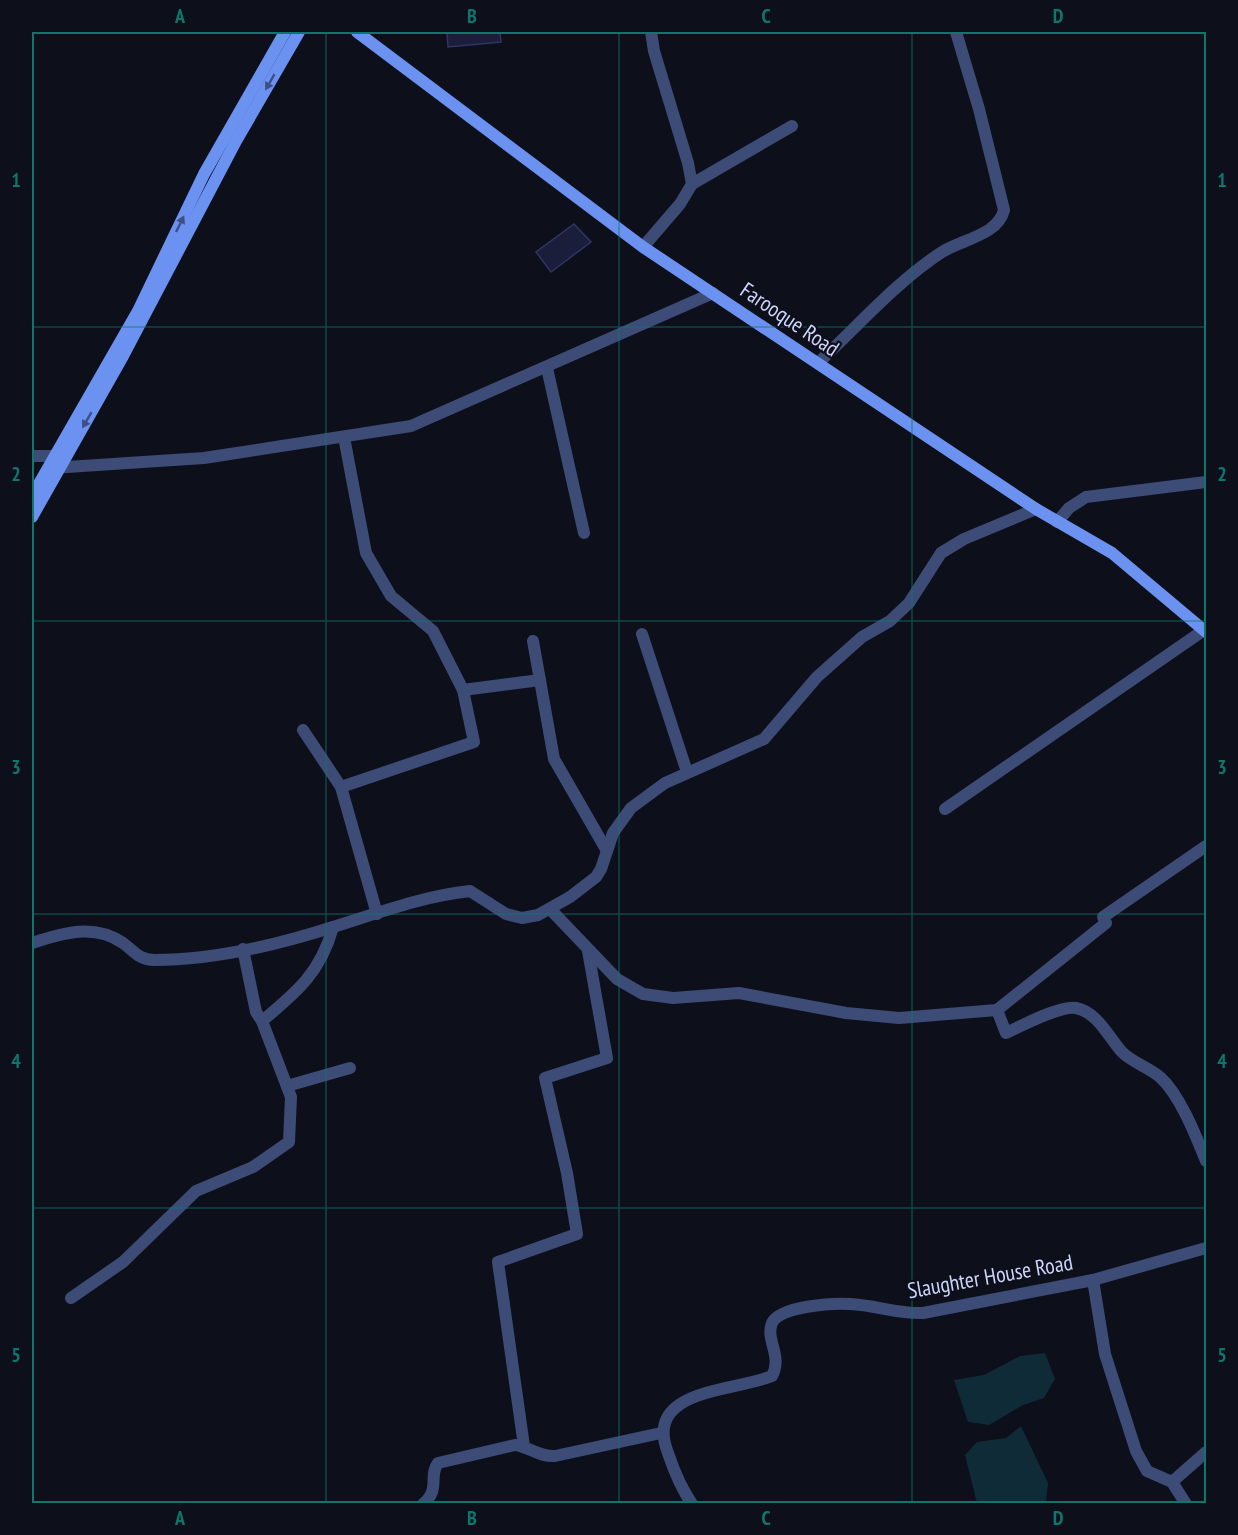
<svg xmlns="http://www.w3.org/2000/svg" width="1238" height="1535" font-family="'PT Sans Narrow',sans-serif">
	<rect width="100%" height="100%" fill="#0d0f1b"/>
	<g fill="#0f2b38">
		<path d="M1045,1353L1055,1379L1044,1398L1023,1405L989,1425L968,1422L954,1380L984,1375L1020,1356Z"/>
		<path d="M1021,1426L1048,1483L1046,1503H977L965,1455L977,1442L1006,1438Z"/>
	</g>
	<g fill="#1b1e3a" stroke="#2f3564" stroke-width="1.5">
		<path d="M447,32H500L501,42L448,47Z"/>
		<path d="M574,224L591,242L551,272L536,252Z"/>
	</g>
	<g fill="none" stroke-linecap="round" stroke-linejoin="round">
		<g stroke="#3c4c76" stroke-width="12">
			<path d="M692,184L792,126"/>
			<path d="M643,247L680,204L692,184L688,163L654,51L651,32"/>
			<path d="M818,363C858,326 896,282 942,252C963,239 998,235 1004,210L979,109L956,32"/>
			<path d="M547,368L584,533"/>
			<path d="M344,437L366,553L391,596L433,631L463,690L540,680"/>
			<path d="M32,456H54"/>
			<path d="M52,468L204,458L411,426L713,293"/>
			<path d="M1057,522L1069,508L1086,497L1206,482"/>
			<path d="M642,634L687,772"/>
			<path d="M533,641L554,759L607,851"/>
			<path d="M303,730L341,787L377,914"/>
			<path d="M341,787L474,742L463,690"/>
			<path d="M945,809L1204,630"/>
			<path d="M550,909L617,979L643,994L673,998L739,993L846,1013L899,1018L997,1010L1106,923"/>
			<path d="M1103,917L1206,846"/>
			<path d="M32,943C63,933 94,923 123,943C134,951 139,960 154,960C213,960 277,945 333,927C378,913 423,896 470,891L506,914L522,918L538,915L570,897L596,877L601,869L613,833L631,808L665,783L764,739L817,677L862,637L890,621L909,603L941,553L964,539L1036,509"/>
			<path d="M997,1010L1006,1033C1021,1026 1061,1005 1076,1008C1097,1012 1108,1036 1121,1051C1131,1062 1148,1067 1160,1077C1180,1095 1196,1136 1206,1161"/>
			<path d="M262,1021C297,992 321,972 333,927"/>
			<path d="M287,1086L350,1068"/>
			<path d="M1093,1280L1105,1354L1136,1451L1147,1471L1172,1482L1186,1504"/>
			<path d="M71,1298L123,1262L196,1191L253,1167L289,1142L291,1097L262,1021L256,1012L243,949"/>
			<path d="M524,1446L498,1262L577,1234L567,1173L545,1078L607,1058L588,951"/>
			<path d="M1172,1482L1206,1452"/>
			<path d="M423,1504C441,1489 428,1476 438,1463L515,1445C530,1447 539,1457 555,1456L661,1433"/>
			<path d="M692,1504C681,1488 674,1471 668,1453C643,1389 732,1392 772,1376C783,1356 765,1340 772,1323C780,1306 833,1303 850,1304C875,1305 898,1314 923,1313L1093,1280L1206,1248"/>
		</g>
		<g stroke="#6c92f1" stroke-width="12">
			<path d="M357,32L643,247L1036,509L1112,553L1206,632"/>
			<path d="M32,496L138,311L204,174L285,32"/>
			<path d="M32,517L123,356L236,141L299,32"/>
		</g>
	</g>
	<defs><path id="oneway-solid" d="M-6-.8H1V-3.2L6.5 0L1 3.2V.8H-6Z" transform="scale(1.5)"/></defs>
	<g fill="#3c5086">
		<use href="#oneway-solid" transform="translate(270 82) rotate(120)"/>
		<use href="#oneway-solid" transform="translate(180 224) rotate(-64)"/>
		<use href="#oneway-solid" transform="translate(87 420) rotate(120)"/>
	</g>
	<path fill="none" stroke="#0f766e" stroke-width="1.5" stroke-opacity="0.55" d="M326,32V1504M619,32V1504M912,32V1504M32,327H1206M32,621H1206M32,914H1206M32,1208H1206"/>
	<g text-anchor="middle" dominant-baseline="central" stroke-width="4.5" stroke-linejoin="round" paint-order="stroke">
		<g font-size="22" fill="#ccd5fa" stroke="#0d0f1b">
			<text transform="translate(790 319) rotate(34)">Farooque Road</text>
			<text transform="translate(990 1276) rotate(-10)">Slaughter House Road</text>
		</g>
	</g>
	<rect width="1238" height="1535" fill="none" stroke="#0d0f1b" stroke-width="66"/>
	<rect x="33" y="33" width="1172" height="1469" fill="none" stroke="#0f766e" stroke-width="2"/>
	<g font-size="20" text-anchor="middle" font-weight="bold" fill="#0f766e">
		<text x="180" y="23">A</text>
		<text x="472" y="23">B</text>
		<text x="766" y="23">C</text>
		<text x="1058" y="23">D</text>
		<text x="16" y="187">1</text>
		<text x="1222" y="187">1</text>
		<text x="16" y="481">2</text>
		<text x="1222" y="481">2</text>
		<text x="16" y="774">3</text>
		<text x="1222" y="774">3</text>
		<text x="16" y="1068">4</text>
		<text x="1222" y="1068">4</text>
		<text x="16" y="1362">5</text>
		<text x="1222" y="1362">5</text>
		<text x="180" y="1525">A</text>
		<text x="472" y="1525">B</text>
		<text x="766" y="1525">C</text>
		<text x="1058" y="1525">D</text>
	</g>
</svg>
